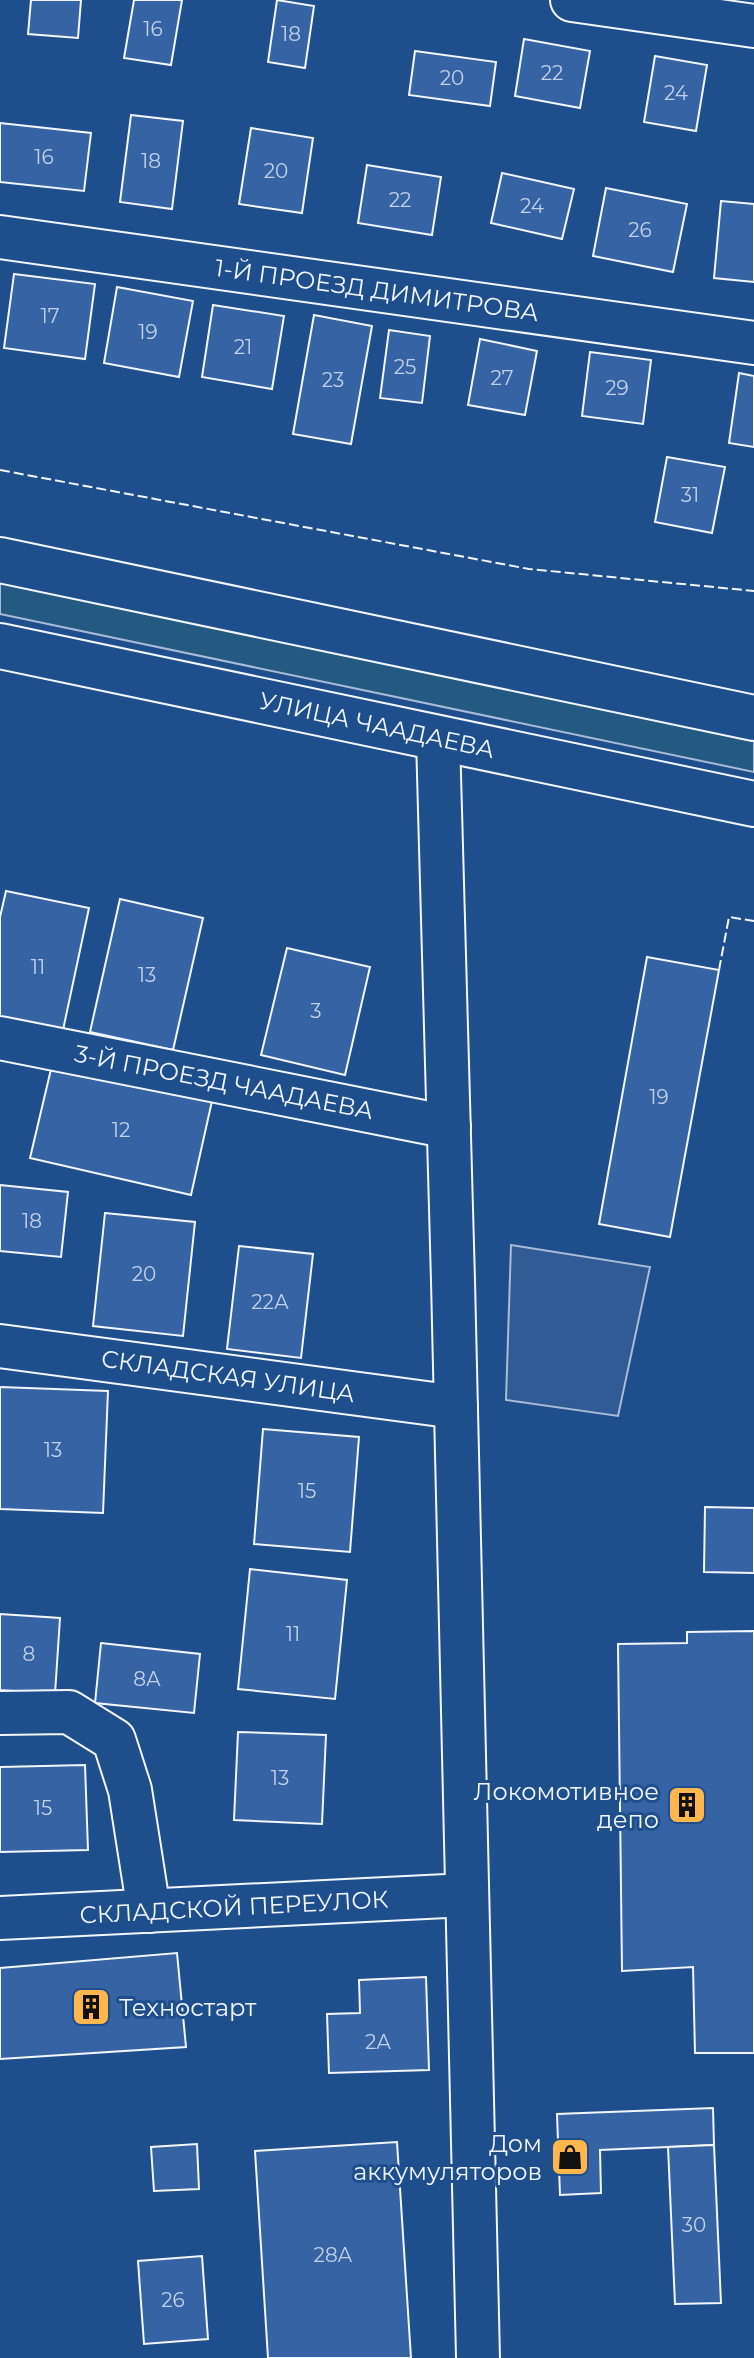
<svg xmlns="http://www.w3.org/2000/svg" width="754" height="2358" font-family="Montserrat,sans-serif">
	<rect width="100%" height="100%" fill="#1f4e8c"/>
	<path fill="#245a82" stroke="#a8bbd7" stroke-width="2" d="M0,581L754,741V772L0,614Z"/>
	<path fill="#305b95" stroke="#a8bbd7" stroke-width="2" d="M511,1245L650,1267L618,1416L506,1400Z"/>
	<g fill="#3563a3" stroke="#f2f6ff" stroke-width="2">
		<path d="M31,0H81L78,38L28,34Z"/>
		<path d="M134,0H182L171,65L124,58Z"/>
		<path d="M277,0L314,6L305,68L268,62Z"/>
		<path d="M524,39L590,51L580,108L515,96Z"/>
		<path d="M415,51L496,62L490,106L409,95Z"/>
		<path d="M655,56L707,65L696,131L644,122Z"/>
		<path d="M131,115L183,121L172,209L120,202Z"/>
		<path d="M0,123L91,133L84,191L0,182Z"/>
		<path d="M251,128L313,138L302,213L239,204Z"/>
		<path d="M367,165L441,177L432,235L358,223Z"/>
		<path d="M502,173L574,189L562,239L491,223Z"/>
		<path d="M606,188L687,204L673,272L593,256Z"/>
		<path d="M721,201L754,204V282L714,278Z"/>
		<path d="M14,274L95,284L85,359L4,348Z"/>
		<path d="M117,287L193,301L179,377L104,363Z"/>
		<path d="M213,305L284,316L272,389L202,377Z"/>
		<path d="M314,315L372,326L351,444L293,434Z"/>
		<path d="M389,330L430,336L422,403L380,398Z"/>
		<path d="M480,339L537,351L525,415L468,405Z"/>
		<path d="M590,352L651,360L643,424L582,416Z"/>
		<path d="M739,373L754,376V447L729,443Z"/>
		<path d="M667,457L725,467L712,533L655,522Z"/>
		<path d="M6,891L89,908L63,1030L0,1017V917Z"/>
		<path d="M120,899L203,918L173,1050L90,1032Z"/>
		<path d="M287,948L370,967L345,1075L261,1055Z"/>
		<path d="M647,957L719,970L670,1237L599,1224Z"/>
		<path d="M52,1065L212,1101L191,1195L30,1158Z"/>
		<path d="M0,1185L68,1192L61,1257L0,1251Z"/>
		<path d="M105,1213L195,1222L183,1336L93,1326Z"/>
		<path d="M239,1246L313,1254L301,1358L227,1349Z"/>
		<path d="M0,1387L108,1391L103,1513L0,1509Z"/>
		<path d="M263,1429L359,1437L350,1552L254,1544Z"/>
		<path d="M705,1507L754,1508V1573L704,1572Z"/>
		<path d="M250,1569L347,1580L335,1699L238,1689Z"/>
		<path d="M0,1614L60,1618L55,1694L0,1690Z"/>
		<path d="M754,1631V2053H695L693,1967L622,1971L618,1644L687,1643V1632Z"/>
		<path d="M101,1643L200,1654L194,1713L95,1703Z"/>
		<path d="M238,1732L326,1735L322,1824L234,1820Z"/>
		<path d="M85,1765L88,1850L0,1852V1767Z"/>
		<path d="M177,1953L186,2047L0,2059V1968Z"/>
		<path d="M426,1977L429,2070L329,2073L327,2014L360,2013L359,1980Z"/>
		<path d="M713,2108L714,2145L600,2150L601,2193L560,2195L557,2114Z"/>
		<path d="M397,2142L411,2358H268L255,2151Z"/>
		<path d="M197,2144L199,2189L154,2191L151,2147Z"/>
		<path d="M714,2145L721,2303L675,2304L668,2147Z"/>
		<path d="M202,2256L208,2339L144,2344L138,2261Z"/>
	</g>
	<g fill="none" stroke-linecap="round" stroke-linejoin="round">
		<defs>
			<g id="minor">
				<path d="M572,0L754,26"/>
				<path d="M0,237L754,343"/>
				<path d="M438,738L453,1281L478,2358"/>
				<path d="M0,1038L449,1127"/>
				<path d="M0,1346L456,1407"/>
				<path d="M0,1713L69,1712L114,1740L130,1790L149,1911"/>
				<path d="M0,1918L467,1895"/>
			</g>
			<g id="major">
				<path d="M0,560L754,718"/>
				<path d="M0,646L754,804"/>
			</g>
		</defs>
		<use href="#minor" stroke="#f2f6ff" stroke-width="46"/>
		<use href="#major" stroke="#f2f6ff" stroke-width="48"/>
		<use href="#minor" stroke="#1f4e8c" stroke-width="42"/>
		<use href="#major" stroke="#1f4e8c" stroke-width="44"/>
		<g stroke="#f2f6ff" stroke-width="2" stroke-dasharray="10 4" stroke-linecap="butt">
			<path d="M0,470L529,569L754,591"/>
			<path d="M719,970L729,917L754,921"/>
		</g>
	</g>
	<defs>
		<symbol id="building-square" viewBox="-11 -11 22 22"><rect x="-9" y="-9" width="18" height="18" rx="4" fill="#ffb74d" stroke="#1f4e8c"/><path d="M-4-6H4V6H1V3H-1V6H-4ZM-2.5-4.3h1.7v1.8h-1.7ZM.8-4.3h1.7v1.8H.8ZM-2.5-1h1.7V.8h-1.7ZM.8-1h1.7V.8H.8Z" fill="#111"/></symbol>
		<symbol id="shop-square" viewBox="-11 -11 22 22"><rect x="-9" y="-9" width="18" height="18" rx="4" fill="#ffb74d" stroke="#1f4e8c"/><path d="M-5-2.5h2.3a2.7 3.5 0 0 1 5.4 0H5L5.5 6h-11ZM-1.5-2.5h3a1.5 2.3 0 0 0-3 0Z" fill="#111"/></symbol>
	</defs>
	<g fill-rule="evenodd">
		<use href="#building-square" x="665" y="1783" width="44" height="44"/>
		<use href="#building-square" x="69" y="1985" width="44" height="44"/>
		<use href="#shop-square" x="548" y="2135" width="44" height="44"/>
	</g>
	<g text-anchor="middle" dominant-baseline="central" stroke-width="6" stroke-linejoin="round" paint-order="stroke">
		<g font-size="20" fill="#c3d1e8">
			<text x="153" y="29">16</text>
			<text x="291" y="34">18</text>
			<text x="552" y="73">22</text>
			<text x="452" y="78">20</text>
			<text x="676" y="93">24</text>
			<text x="44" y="157">16</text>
			<text x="151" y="161">18</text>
			<text x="276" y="171">20</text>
			<text x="400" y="200">22</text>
			<text x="532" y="206">24</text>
			<text x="640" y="230">26</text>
			<text x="50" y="316">17</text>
			<text x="148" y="332">19</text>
			<text x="243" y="347">21</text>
			<text x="405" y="367">25</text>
			<text x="502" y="378">27</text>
			<text x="333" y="380">23</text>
			<text x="617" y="388">29</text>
			<text x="690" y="495">31</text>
			<text x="38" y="967">11</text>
			<text x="147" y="975">13</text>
			<text x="316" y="1011">3</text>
			<text x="659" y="1097">19</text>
			<text x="121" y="1130">12</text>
			<text x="32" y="1221">18</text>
			<text x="144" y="1274">20</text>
			<text x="270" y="1302">22А</text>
			<text x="53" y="1450">13</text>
			<text x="307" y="1491">15</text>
			<text x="293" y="1634">11</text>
			<text x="29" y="1654">8</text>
			<text x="147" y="1679">8А</text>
			<text x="280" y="1778">13</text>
			<text x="43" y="1808">15</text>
			<text x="378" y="2042">2А</text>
			<text x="694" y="2225">30</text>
			<text x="333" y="2255">28А</text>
			<text x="173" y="2300">26</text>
		</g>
		<g font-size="24" fill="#f2f6ff" stroke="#1f4e8c">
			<text transform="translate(377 290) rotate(8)">1-Й ПРОЕЗД ДИМИТРОВА</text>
			<text transform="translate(377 725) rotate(12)">УЛИЦА ЧААДАЕВА</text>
			<text transform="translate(224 1082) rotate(11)">3-Й ПРОЕЗД ЧААДАЕВА</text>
			<text transform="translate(228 1376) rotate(8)">СКЛАДСКАЯ УЛИЦА</text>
			<text transform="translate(234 1907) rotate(-3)">СКЛАДСКОЙ ПЕРЕУЛОК</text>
		</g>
		<g font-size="24" fill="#f2f6ff" stroke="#1f4e8c" text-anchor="end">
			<text x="659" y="1791">Локомотивное<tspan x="659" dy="28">депо</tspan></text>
			<text x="119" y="2007" text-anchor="start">Техностарт</text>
			<text x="542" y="2143">Дом<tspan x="542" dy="28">аккумуляторов</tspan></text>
		</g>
	</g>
</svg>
